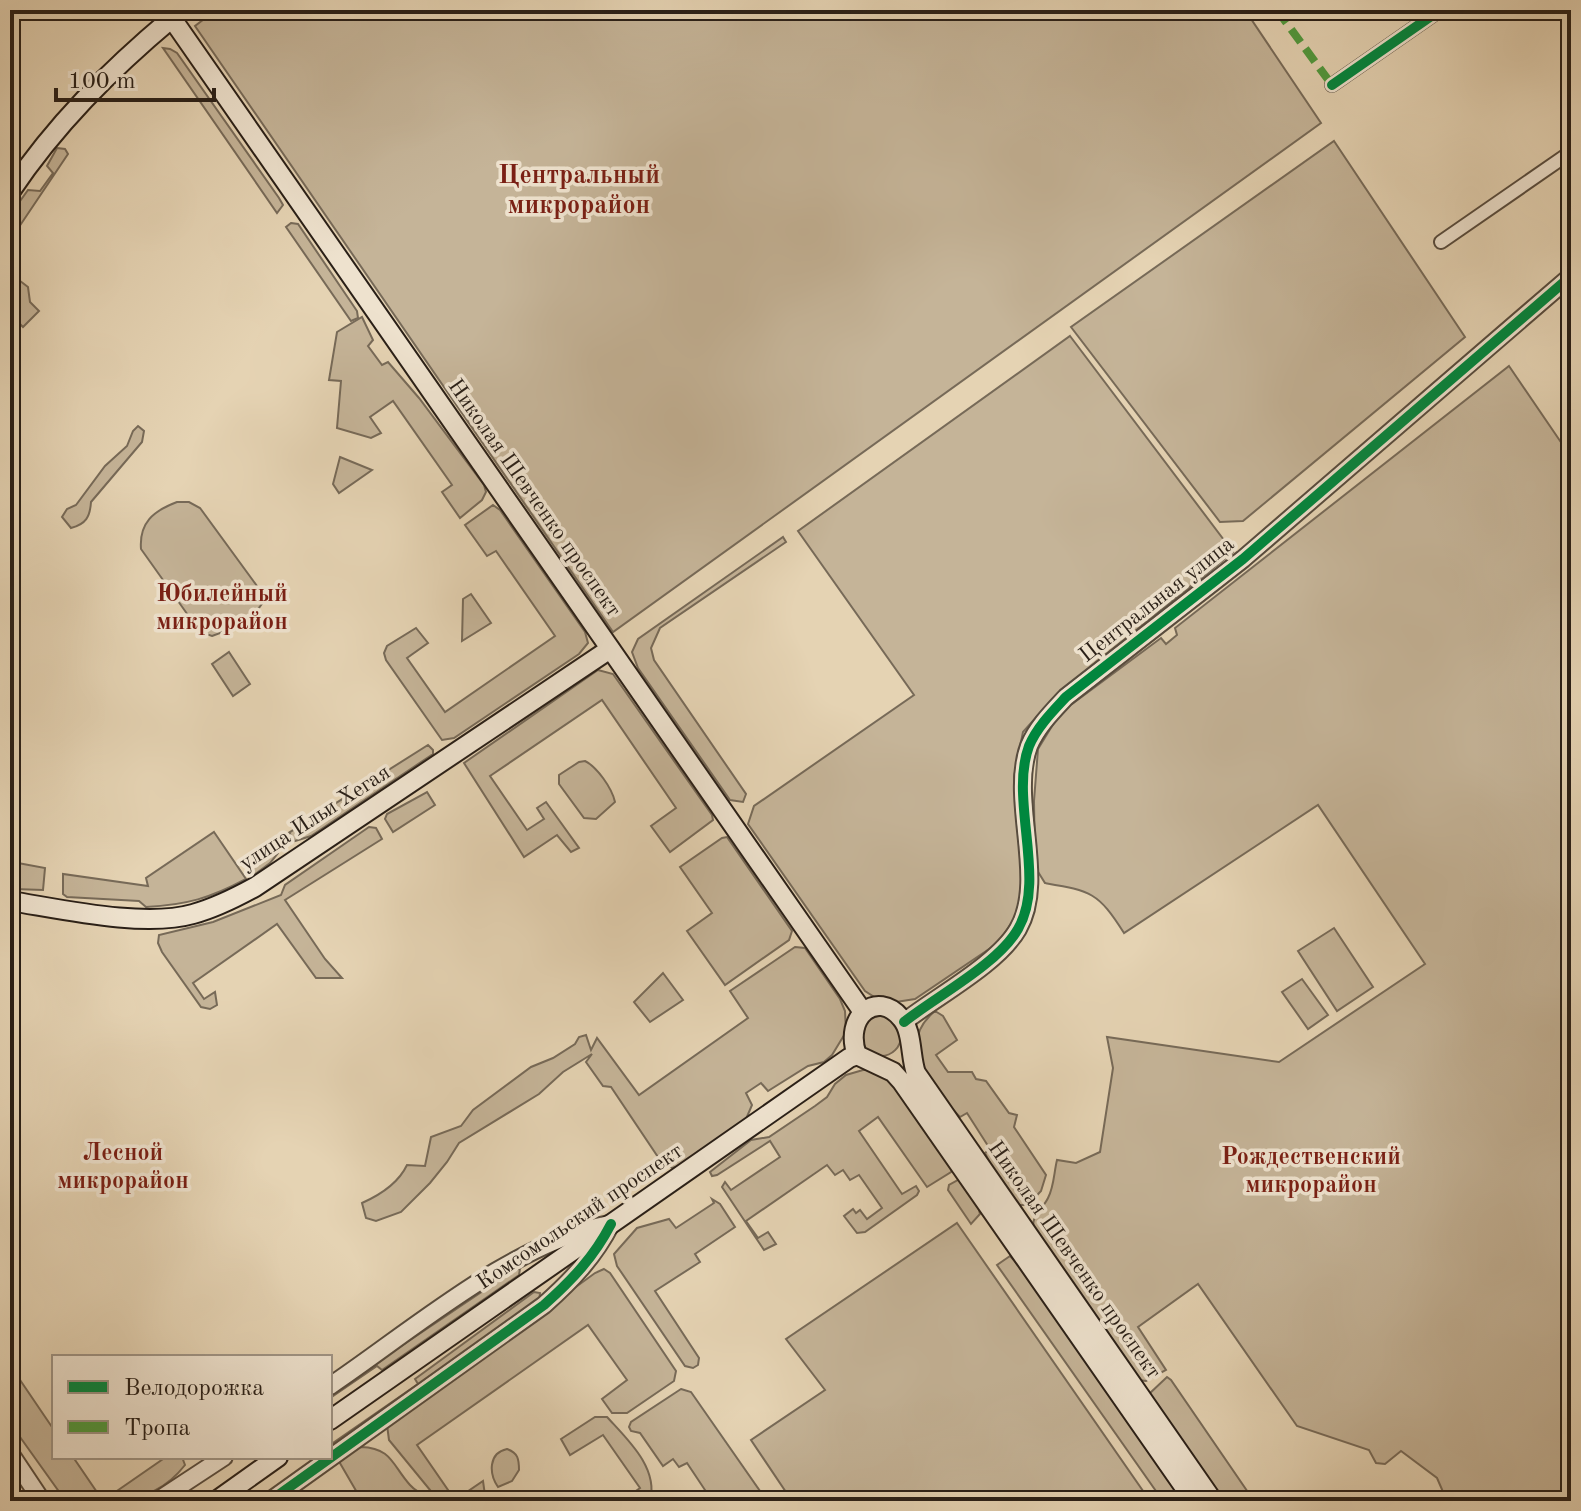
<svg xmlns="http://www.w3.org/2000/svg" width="1581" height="1511" font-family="'Old Standard TT',serif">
	<rect width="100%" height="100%" fill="#e5d3b3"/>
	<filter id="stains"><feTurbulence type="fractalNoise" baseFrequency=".0025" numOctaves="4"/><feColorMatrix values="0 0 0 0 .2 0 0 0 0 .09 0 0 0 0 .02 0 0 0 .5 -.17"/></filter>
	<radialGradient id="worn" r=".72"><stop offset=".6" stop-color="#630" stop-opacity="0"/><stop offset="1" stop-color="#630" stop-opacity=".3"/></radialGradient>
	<g fill="#c5b498" stroke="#776a58" stroke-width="2">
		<path d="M216,10H1245L1321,123L613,632L195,26Z"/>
		<path d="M163,48L170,49L177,53L279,198L283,205L277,213Z"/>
		<path d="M1334,141L1465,337L1243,521L1220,522L1071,327Z"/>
		<path d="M57,148L65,149L68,154L19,227L14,226L10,215L28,190L40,191L53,173L47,166Z"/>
		<path d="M291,223L298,224L357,311L358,318L351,321L286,227Z"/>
		<path d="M11,274L28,287L30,302L39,311L23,327L10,314Z"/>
		<path d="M362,317L373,340L368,346L382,365L388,362L419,398L484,485L486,492L482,500L460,518L442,492L452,485L393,401L370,417L381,433L371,438L337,428L341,381L329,380L337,332Z"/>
		<path d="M1070,336L1233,552L1057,694L1023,732L1014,777L1023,890L1017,915L998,943L915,999L896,1002L879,1000L865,991L748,824L754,806L914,695L798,531Z"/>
		<path d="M1509,366L1571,457V1501H1447L1437,1478L1401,1451L1385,1464L1376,1463L1369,1450L1297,1426L1198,1284L1138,1327L1166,1370L1146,1381L1139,1380L1034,1232C1030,1215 1041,1212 1048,1198C1054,1187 1054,1172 1057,1160L1076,1163L1100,1152L1113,1068L1107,1037L1279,1062L1425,964L1318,805L1124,933C1098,892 1091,891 1045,883L1035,867L1034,801L1038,749L1060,713L1161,638L1166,644L1177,635L1175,628Z"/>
		<path d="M138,426L144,431L142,442L91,502C90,517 86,524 71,528L62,517L67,509L76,505L105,466L127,446L133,431Z"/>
		<path d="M340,457L372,470L339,493L333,484Z"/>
		<path d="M177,502H189L200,508L257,586L264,601C253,619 232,629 212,636L200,632L141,549C139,523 153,511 177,502Z"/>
		<path d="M493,505L500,510L585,632L588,643L579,654L454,738L442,740L386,660L384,653L387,646L416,628L428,643L407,658L445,712L555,636L496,551L487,556L465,525Z"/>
		<path d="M783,537L786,542L660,628L651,648L654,660L746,794L743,802L730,800L638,668L632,652L638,639Z"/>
		<path d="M471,594L491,623L462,641L463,599Z"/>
		<path d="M229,652L250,684L233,696L212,664Z"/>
		<path d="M598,670L613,674L712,815L713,820L670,852L651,826L676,808L602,700L490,776L527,830L544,819L537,808L546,802L579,848L571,852L557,835L524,857L464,763Z"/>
		<path d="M428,745L433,750V754L311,836L295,841L290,834L274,845L278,853L270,863L254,875L241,863Z"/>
		<path d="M585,761C597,767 612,788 615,802L596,819L584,818L559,784V775L579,762Z"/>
		<path d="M427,792L435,805L393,832L385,819L387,814Z"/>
		<path d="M369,827L376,828L382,839L285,900L325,959L342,978H316L277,924L193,983L204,999L215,992L217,1005L210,1009L201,1007L162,952L158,943L159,935L213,922L281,895L285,885Z"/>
		<path d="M214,832L246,879C211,898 186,905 146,907L139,901L67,897L63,894V874L148,886L146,878Z"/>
		<path d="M727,837L792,931L789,940L725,985L687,931L712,913L680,867L722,838Z"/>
		<path d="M18,863L45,868L43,890L14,889L13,879L10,878V865L17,866Z"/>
		<path d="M1334,928L1373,987L1337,1011L1298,951Z"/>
		<path d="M795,947L805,948L840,999L845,1011L846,1032L832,1055L824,1062L808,1066L768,1091L761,1083L746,1093L752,1105L746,1119L679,1166L672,1168L660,1160L611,1087L603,1086L586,1062L592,1054L563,1072L539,1094L459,1143L447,1162L430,1183L401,1212L376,1221L366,1218L362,1203C380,1195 398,1184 407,1165L425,1166L431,1137L461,1126L473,1110L531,1067L553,1058L575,1044L579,1037L586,1035L591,1050L597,1038L639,1095L748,1018L730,991Z"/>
		<path d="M663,973L683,1000L650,1022L634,1002Z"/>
		<path d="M1302,979L1328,1015L1308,1029L1282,992Z"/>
		<path d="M935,1011L943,1016L957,1040L936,1055L948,1072H972L976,1079L986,1081L1009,1113L1017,1115L1014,1127L1046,1175L1041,1191L1028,1205H1017L998,1180L985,1153L990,1149L967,1113L960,1117C931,1088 893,1046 935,1011Z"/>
		<circle cx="881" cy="1036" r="20"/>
		<path d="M863,1070H872L888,1076L953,1167L951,1172L927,1187L878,1117L859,1131L902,1194L916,1186L919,1191L917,1195L865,1232L857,1233L844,1216L853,1209L856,1213L860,1210L867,1219L882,1208L859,1175L850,1180L843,1170L835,1175L827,1165L746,1221L758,1238L768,1232L776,1244L764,1250L722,1187L725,1182L731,1190L780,1157L770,1141L717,1175L712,1176L710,1172L751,1140L769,1137L815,1106L827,1097L835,1084L846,1075Z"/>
		<path d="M958,1180H963L976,1198L980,1214L971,1224L948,1190L949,1185Z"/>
		<path d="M712,1199L720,1204L735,1227L695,1254L700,1262L655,1291L699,1358L698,1365L693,1368L685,1366L617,1266L614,1254L637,1228L669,1219L676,1228L714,1203Z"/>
		<path d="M957,1223L1150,1501H792L751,1440L825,1390L786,1339Z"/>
		<path d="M1010,1256L1024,1271L1186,1501H1163L997,1265Z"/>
		<path d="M517,1268L520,1269L519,1275L382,1370L377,1366L330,1398V1394Z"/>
		<path d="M604,1269L610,1273L676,1371L674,1381L627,1413H612L602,1399L627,1380L588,1325L417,1445L455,1500L483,1481L485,1495L477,1501H439L389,1440L387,1425L595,1273Z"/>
		<path d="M534,1292L540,1293L539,1302L330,1449V1445L418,1384L415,1379Z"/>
		<path d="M16,1374L54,1430V1457H73L103,1501H75L60,1493L10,1423V1378Z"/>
		<path d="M1167,1377L1171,1380L1254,1501H1220L1148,1395Z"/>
		<path d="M681,1389L691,1392L767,1501H703L709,1496L687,1463L679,1467L673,1459L663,1466L640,1433L631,1431L629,1427L631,1422Z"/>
		<path d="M595,1417H607C627,1439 659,1468 650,1501H622L640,1488L603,1435L570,1455L561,1439Z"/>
		<path d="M361,1447C392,1448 392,1465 410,1485C416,1492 423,1493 429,1501H362L337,1458L350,1448Z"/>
		<path d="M507,1449C518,1453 519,1459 519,1470L512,1481L498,1487C489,1474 488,1453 507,1449Z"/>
		<path d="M166,1457H182L185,1465C168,1487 142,1501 114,1501V1493Z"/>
	</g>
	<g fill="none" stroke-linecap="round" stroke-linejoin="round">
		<defs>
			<g id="minor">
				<path d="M1332,85L1440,10"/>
				<path d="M1441,242L1571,152"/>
			</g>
			<g id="tertiary">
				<path d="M904,1022C937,996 998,964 1018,929C1047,879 1009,800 1029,746C1037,727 1052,712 1066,697L1243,559L1571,276"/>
				<path d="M330,1386C413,1330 511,1244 609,1224"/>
				<path d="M10,1453L42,1501"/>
				<path d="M157,1501L224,1457"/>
				<path d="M270,1501L544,1305C572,1280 594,1257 611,1224"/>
			</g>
			<g id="secondary">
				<path d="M166,10L863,1012"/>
				<path d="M10,192C55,125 110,70 172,18"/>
				<path d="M10,901C61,909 144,928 193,914C215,908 235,898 255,887L610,649"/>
				<path d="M330,1420L849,1058L857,1055"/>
				<path d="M216,1501L278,1457"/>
				<path d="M1194,1501L902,1082L893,1072L857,1055C843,1017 877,989 901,1018C913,1031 910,1057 916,1073L1213,1501"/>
			</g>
		</defs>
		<use href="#minor" stroke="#584c3e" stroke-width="16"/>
		<use href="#tertiary" stroke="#584c3e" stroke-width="20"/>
		<use href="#secondary" stroke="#291f17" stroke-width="22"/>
		<use href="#minor" stroke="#eee2ce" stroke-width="12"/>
		<use href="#tertiary" stroke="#eee2ce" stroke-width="16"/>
		<use href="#secondary" stroke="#eee2ce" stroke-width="18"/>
		<path stroke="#291f17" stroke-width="2" d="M10,1487L20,1501"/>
		<path stroke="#4f9a3d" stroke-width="8" stroke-dasharray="16 8" stroke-linecap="butt" d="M1277,10L1332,85"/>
		<defs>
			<g id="cycleway">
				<path d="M1332,85L1440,10"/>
				<path d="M904,1022C937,996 998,964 1018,929C1047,879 1009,800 1029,746C1037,727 1052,712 1066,697L1243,559L1571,276"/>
				<path d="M270,1501L544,1305C572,1280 594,1257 611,1224"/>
			</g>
		</defs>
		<use href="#cycleway" stroke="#eee2ce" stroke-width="15"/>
		<use href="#cycleway" stroke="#00873e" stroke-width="10"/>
	</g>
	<g text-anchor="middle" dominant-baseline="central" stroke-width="7" stroke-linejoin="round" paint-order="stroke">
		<g font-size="22" fill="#291f17" stroke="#eee2ce">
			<text transform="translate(534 498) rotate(55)">Николая Шевченко проспект</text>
			<text transform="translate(1157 600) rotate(-38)">Центральная улица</text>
			<text transform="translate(315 818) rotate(-33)">улица Ильи Хегая</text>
			<text transform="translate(580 1217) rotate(-34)">Комсомольский проспект</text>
			<text transform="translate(1074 1260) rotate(55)">Николая Шевченко проспект</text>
		</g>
		<g font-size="24" font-weight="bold" fill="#7a1f14" stroke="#eee2ce">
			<text x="222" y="595">Юбилейный<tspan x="222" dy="28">микрорайон</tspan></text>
			<text x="123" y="1154">Лесной<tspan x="123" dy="28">микрорайон</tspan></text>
			<text x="1311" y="1158">Рождественский<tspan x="1311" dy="28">микрорайон</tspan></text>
		</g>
		<g font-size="26" font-weight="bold" fill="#7a1f14" stroke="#eee2ce">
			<text x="579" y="176">Центральный<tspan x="579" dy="30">микрорайон</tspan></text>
		</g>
	</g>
	<rect width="1581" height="1511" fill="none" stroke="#e5d3b3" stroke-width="40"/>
	<rect x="12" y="12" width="1557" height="1487" fill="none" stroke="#291f17" stroke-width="4"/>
	<rect x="20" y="20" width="1541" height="1471" fill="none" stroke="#291f17" stroke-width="2"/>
	<rect x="52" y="1355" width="280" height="104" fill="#eee2ce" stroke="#9f9485" stroke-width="2"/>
	<rect x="68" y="1381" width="40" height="12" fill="#00873e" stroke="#9f9485" stroke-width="2"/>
	<text x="124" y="1395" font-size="24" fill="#291f17">Велодорожка</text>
	<rect x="68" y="1421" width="40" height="12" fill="#4f9a3d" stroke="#9f9485" stroke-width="2"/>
	<text x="124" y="1435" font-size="24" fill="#291f17">Тропа</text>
	<path d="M56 88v12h158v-12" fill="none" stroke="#291f17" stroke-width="4"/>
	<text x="68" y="88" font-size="24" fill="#291f17" stroke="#eee2ce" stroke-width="6" paint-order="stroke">100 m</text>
	<rect width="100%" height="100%" filter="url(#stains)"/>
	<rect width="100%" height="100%" fill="url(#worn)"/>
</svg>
